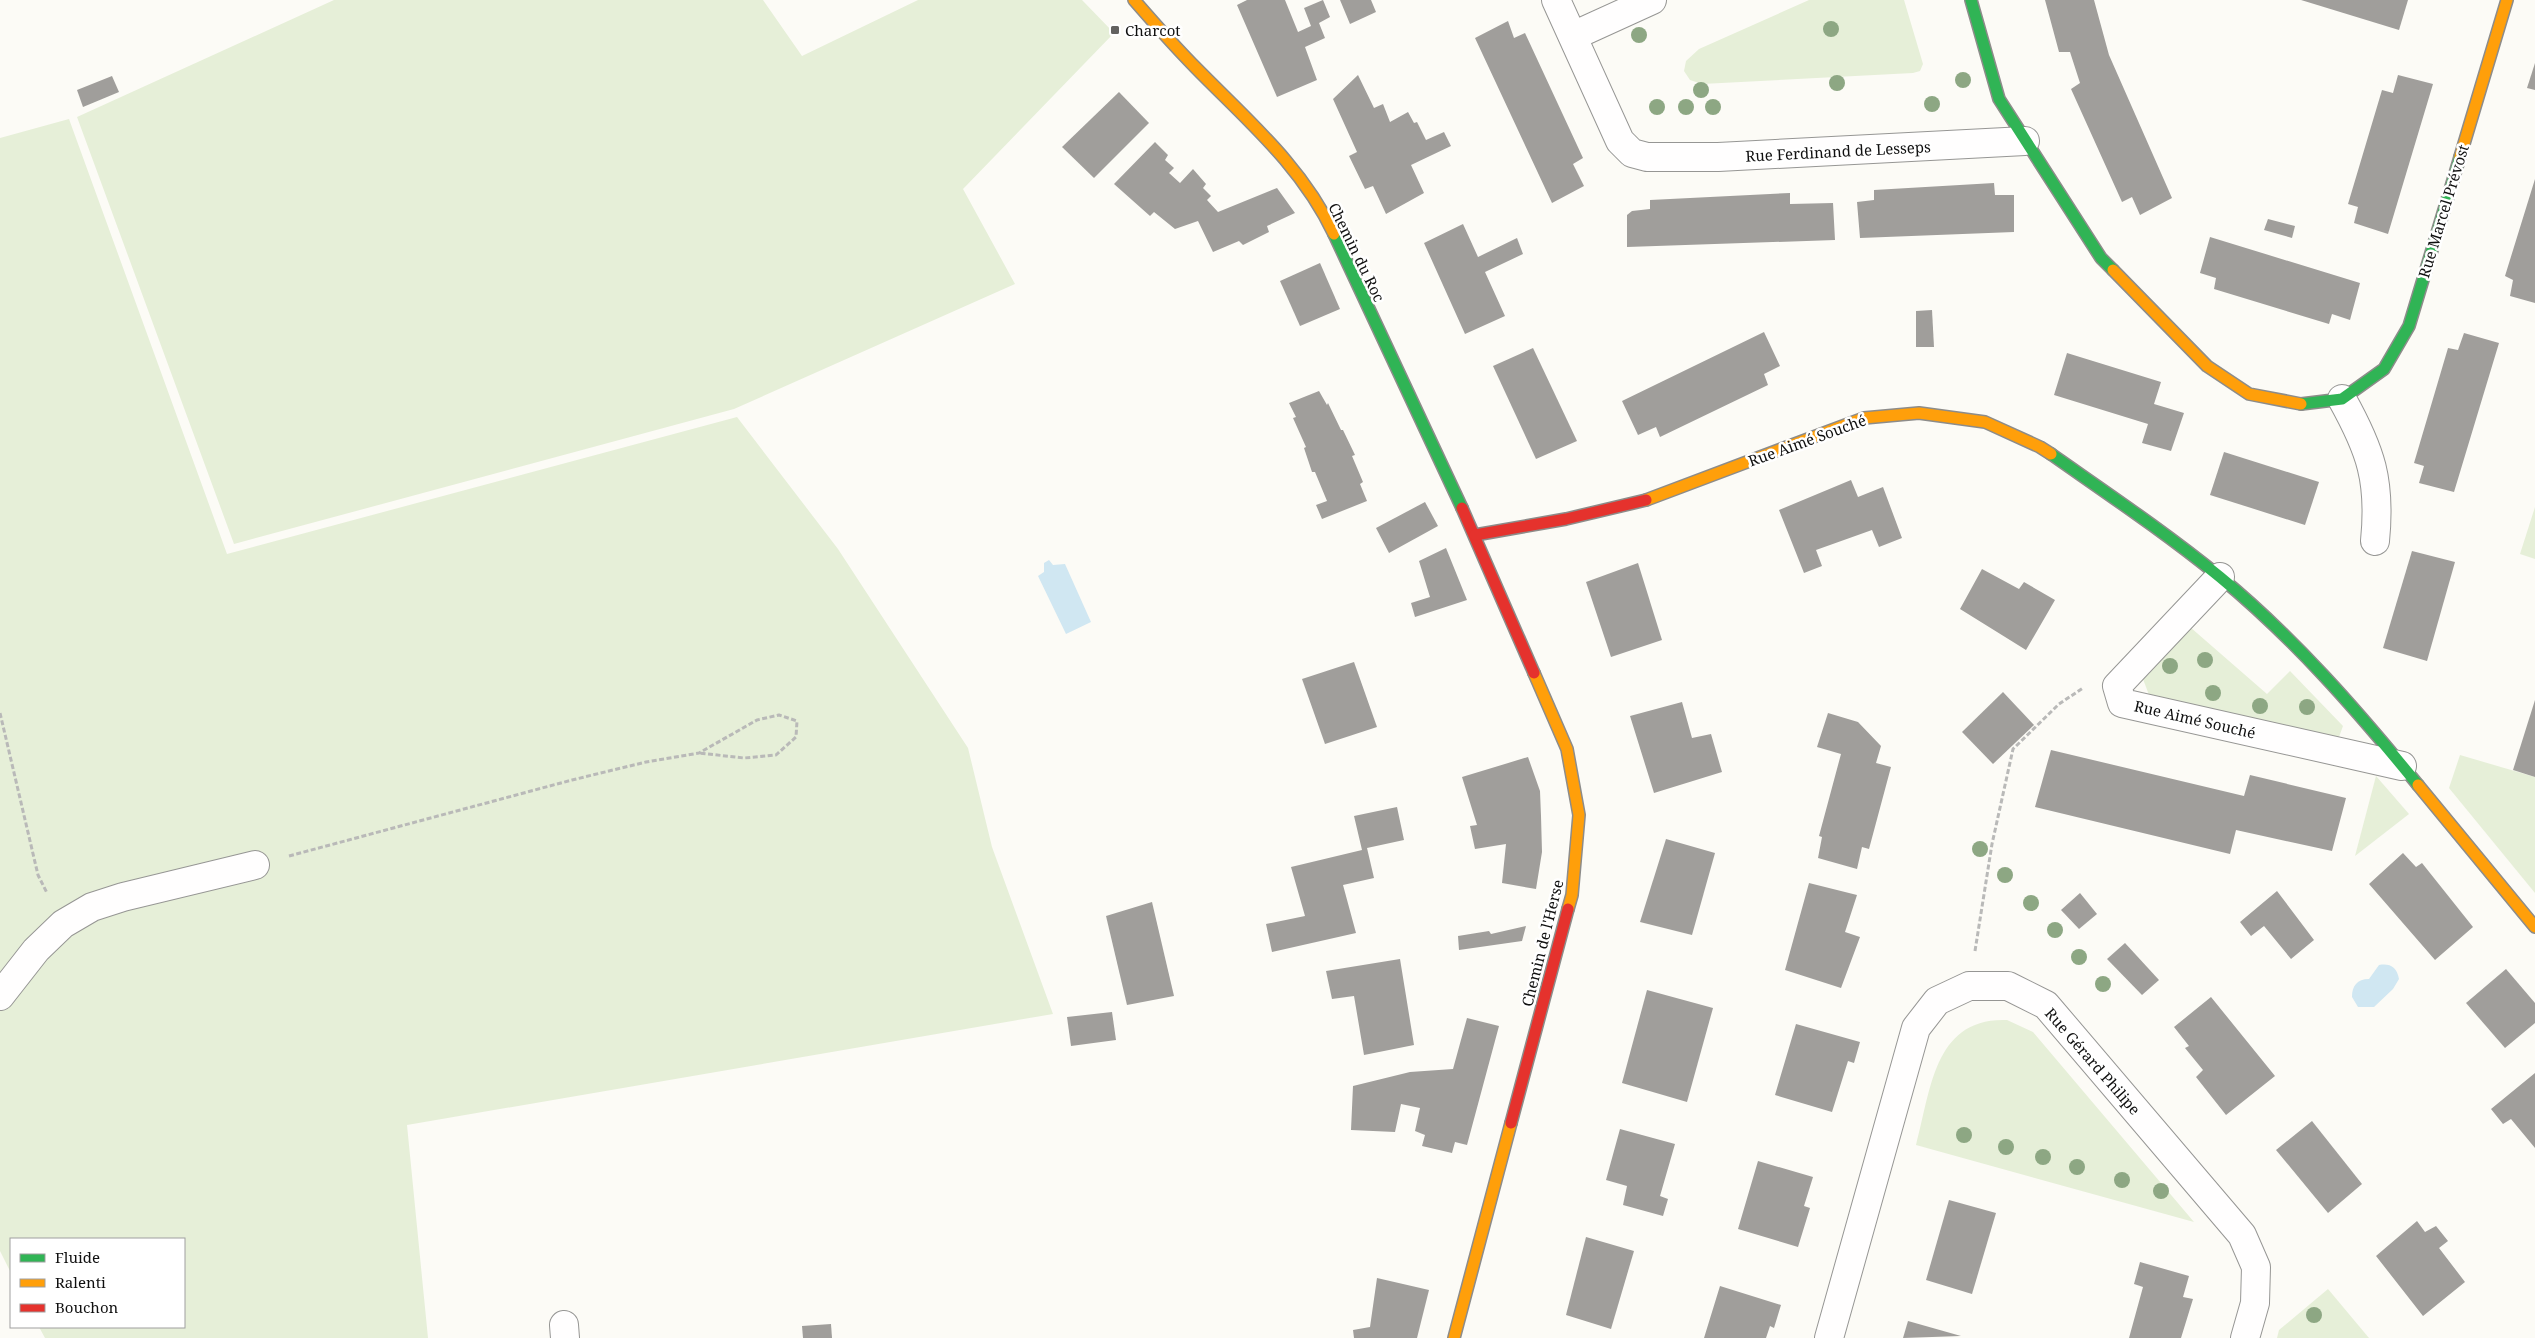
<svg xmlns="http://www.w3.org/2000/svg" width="2535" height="1338" font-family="'Noto Serif',serif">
	<rect width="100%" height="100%" fill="#fcfbf6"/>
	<g fill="#e6efd8">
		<path d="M334,0H763L802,56L918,0H1082L1114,33L963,189L1015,284L734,409L234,544L77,117Z"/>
		<path d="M1809,0H1904L1923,64L1920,71L1913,73L1702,84L1690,80L1684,71L1686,61L1699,49Z"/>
		<path d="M69,119L227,554L737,417L838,549L968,748L992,847L1053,1014L407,1125L428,1338H45L39,1327H184V1239H11V1273L0,1251V138Z"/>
		<path d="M2535,507V559L2520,554Z"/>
		<path d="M2190,627L2267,694L2290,671L2343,726L2339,737L2149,695L2143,679Z"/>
		<path d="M2460,755L2535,777V893L2449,788Z"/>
		<path d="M2376,776L2409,814L2355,856Z"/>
		<path d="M2007,1020L2033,1032L2194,1222L1916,1145C1931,1090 1934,1017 2007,1020Z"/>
		<path d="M2328,1289L2369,1338H2277L2279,1330Z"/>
	</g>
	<g fill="#d0e7f2">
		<path d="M1049,560L1053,565L1065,564L1091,622L1066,634L1038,576L1044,572V563Z"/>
		<path d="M2379,965C2390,963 2397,967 2399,979L2393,989L2374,1007H2358L2352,997C2352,986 2357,979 2369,979Z"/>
	</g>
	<g fill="#a09e9b">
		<path d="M1247,0H1285L1298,32L1311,26L1304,8L1323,0L1330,17L1319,23L1325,38L1305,47L1317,80L1277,97L1237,5Z"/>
		<path d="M1340,0H1371L1376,12L1350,24Z"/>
		<path d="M2045,0H2094L2109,55L2172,198L2140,215L2132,197L2122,202L2071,89L2080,83L2070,52H2059Z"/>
		<path d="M2301,0H2408L2399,30Z"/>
		<path d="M1508,21L1514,38L1525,33L1583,158L1573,164L1584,186L1552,203L1475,38Z"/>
		<path d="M2535,63V90L2527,88Z"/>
		<path d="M1358,75L1374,108L1383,104L1390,122L1408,112L1414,123L1417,122L1426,140L1444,132L1451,146L1411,165L1424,193L1386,214L1373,186L1365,189L1349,156L1357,152L1333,99Z"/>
		<path d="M2398,75L2433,84L2388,234L2354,223L2358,207L2348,204L2382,90L2393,93Z"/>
		<path d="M112,76L119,92L83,107L77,90Z"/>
		<path d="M1119,92L1149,123L1094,178L1062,147Z"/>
		<path d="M1155,142L1168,155L1165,160L1174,168L1169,173L1180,183L1193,169L1206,184L1203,188L1211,196L1207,200L1218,212L1277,188L1295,213L1267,226L1269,232L1243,245L1239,241L1213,252L1198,221L1175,229L1154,212L1150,216L1114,184Z"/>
		<path d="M2535,179V303L2510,296L2513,280L2505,276Z"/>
		<path d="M1994,183L1995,195H2014V232L1860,238L1857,202L1874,200V190Z"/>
		<path d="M1790,193V204L1833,203L1835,240L1627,247V215L1632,211L1650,209V200Z"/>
		<path d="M2268,219L2295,226L2292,238L2264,230Z"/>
		<path d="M1463,224L1478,257L1517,238L1523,254L1485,272L1505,316L1465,334L1424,243Z"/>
		<path d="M2210,237L2360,283L2350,320L2332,314L2329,324L2214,289L2216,278L2200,273Z"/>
		<path d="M1320,263L1340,309L1300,326L1280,281Z"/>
		<path d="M1932,310L1934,347H1916V311Z"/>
		<path d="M1764,332L1780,366L1764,374L1768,385L1660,437L1656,427L1638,435L1622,401Z"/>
		<path d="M2464,333L2499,343L2454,492L2419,483L2424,466L2414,463L2448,348L2458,350Z"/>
		<path d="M1533,348L1577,441L1536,459L1493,366Z"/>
		<path d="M2067,353L2161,382L2154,404L2184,413L2171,451L2142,443L2148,424L2054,395Z"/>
		<path d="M1319,391L1327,405L1328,403L1341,430H1343L1355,455L1352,456L1363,482L1360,484L1367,501L1322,519L1316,505L1327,501L1315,472H1312L1304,448L1306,447L1293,418L1296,417L1289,403Z"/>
		<path d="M2224,452L2319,482L2305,525L2210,495Z"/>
		<path d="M1851,480L1858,497L1883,487L1902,538L1879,547L1872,530L1816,550L1822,566L1804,573L1779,510Z"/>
		<path d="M1425,502L1438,526L1389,553L1376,528Z"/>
		<path d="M1446,548L1467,600L1415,617L1411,603L1430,597L1419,561Z"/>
		<path d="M2412,551L2455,562L2427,661L2383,648Z"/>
		<path d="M1638,563L1662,640L1611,657L1586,582Z"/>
		<path d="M1982,569L2019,589L2024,582L2055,600L2026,650L1960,609Z"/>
		<path d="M1354,662L1377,727L1325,744L1302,679Z"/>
		<path d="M2003,692L2034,725L1993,764L1962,732Z"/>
		<path d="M2535,700V777L2513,770Z"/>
		<path d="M1682,702L1692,738L1711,734L1722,772L1654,793L1630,716Z"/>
		<path d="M1828,713L1858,722L1881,746L1876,763L1891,767L1869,849L1862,847L1857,869L1818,858L1822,837L1819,836L1841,754L1817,747Z"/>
		<path d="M2051,750L2244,796L2250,775L2346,798L2332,851L2236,830L2230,854L2035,807Z"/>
		<path d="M1528,757L1540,791L1541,816L1542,852L1536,889L1502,883L1506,844L1475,849L1470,826L1477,825L1462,777Z"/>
		<path d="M1397,807L1404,840L1367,848L1374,878L1343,885L1356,933L1272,952L1266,924L1305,916L1291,867L1362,850L1354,816Z"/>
		<path d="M1666,839L1715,853L1692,935L1640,922Z"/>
		<path d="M2403,853L2416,867L2422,863L2473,927L2435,960L2369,884Z"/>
		<path d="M1809,883L1857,895L1845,932L1860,937L1841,988L1785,970Z"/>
		<path d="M2277,891L2314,940L2291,959L2264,926L2251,936L2240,922Z"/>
		<path d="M2080,893L2097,914L2079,929L2061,910Z"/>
		<path d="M1152,902L1174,996L1127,1005L1106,916Z"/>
		<path d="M1526,926L1522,941L1459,950L1458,936L1489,931L1491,934Z"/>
		<path d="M2125,943L2159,980L2142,995L2107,959Z"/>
		<path d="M1400,959L1414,1045L1364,1055L1354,996L1332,999L1326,971Z"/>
		<path d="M2506,969L2535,1003V1023L2505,1048L2466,1003Z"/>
		<path d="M1647,990L1713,1008L1687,1102L1622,1083Z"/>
		<path d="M2211,997L2275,1076L2226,1115L2196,1077L2203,1070L2185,1048L2189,1046L2174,1027Z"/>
		<path d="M1112,1012L1116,1040L1071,1046L1067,1017Z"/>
		<path d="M1467,1018L1499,1026L1467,1145L1455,1142L1452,1153L1422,1146L1425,1135L1415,1131L1420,1108L1401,1104L1395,1132L1351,1130L1353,1086L1410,1072L1453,1069Z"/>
		<path d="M1796,1024L1860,1042L1854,1063L1848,1061L1832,1112L1775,1095Z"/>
		<path d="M2535,1073V1148L2511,1119L2503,1124L2491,1109Z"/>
		<path d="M2312,1121L2362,1184L2328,1213L2276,1150Z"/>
		<path d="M1620,1129L1675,1144L1660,1196L1668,1199L1663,1216L1623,1205L1627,1186L1606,1180Z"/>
		<path d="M1758,1161L1813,1177L1804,1206L1810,1208L1798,1247L1738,1229Z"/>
		<path d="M1949,1200L1996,1213L1972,1294L1926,1280Z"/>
		<path d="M2417,1221L2425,1232L2436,1226L2448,1241L2439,1248L2465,1282L2423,1316L2376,1256Z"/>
		<path d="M1586,1237L1634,1251L1611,1329L1566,1315Z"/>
		<path d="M2140,1262L2189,1276L2183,1297L2193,1299L2181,1338H2129L2143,1287L2134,1284Z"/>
		<path d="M1377,1278L1429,1290L1417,1338H1354L1353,1330L1370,1327Z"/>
		<path d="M1720,1286L1781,1305L1774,1328L1770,1326L1766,1338H1704Z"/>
		<path d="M1908,1321L1961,1336L1903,1338Z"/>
		<path d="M831,1324L832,1338H803L802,1326Z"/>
	</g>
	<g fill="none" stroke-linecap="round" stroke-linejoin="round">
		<defs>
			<g id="street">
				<path d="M1556,0L1620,141L1632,153L1647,157H1718L2025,141"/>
				<path d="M1573,36L1652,0"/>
				<path d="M2342,399C2371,451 2381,481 2375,541"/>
				<path d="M2220,577L2117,686L2122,703L2402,766"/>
				<path d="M0,996L36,950L63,924L92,907L123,897L255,865"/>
				<path d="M564,1325L565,1338"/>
				<path d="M1829,1338L1916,1028L1937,1001L1969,986H2008L2046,1005L2242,1235L2256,1267L2255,1303L2245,1338"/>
			</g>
			<g id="fast">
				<path d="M1971,0L1999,99L2101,258L2113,270"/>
				<path d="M1334,234L1462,508"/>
				<path d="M2301,404L2342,399L2384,369L2409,326L2460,157"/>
				<path d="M2051,454C2108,494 2166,533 2220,577C2294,638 2357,710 2418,785"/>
			</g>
			<g id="slow">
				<path d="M1134,0C1154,23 1174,46 1196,68C1247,120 1302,166 1334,234"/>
				<path d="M2460,157L2507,0"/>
				<path d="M2113,270L2207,366L2249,394L2301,404"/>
				<path d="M1646,500L1864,418L1919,413L1985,422L2040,447L2051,454"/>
				<path d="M1534,673L1567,749L1579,815L1572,895L1568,909"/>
				<path d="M2418,785L2535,927"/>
				<path d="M1454,1338L1511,1123"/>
			</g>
			<g id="jam">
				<path d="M1462,508L1534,673"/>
				<path d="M1475,535L1566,519L1646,500"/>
				<path d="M1511,1123L1568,909"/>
			</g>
		</defs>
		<use href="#street" stroke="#969694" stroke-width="30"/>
		<use href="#fast" stroke="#8d8c8a" stroke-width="14"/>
		<use href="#slow" stroke="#8d8c8a" stroke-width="14"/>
		<use href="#jam" stroke="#8d8c8a" stroke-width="14"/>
		<g stroke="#b9b9b8" stroke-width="3" stroke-dasharray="5 2.5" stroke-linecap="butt">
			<path d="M0,713L38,875L47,893"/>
			<path d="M289,856L572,780L646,762L699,753L757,720L779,715L797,721L796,737L776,755L744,758L699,753"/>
			<path d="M1975,951L1992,844L2013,749L2059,704L2083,688"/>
		</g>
		<use href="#street" stroke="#fffefe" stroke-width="28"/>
		<use href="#fast" stroke="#30b455" stroke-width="11"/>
		<use href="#slow" stroke="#ff9f0a" stroke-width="11"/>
		<use href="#jam" stroke="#e5322d" stroke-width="11"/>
	</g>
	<g fill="#8da783">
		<circle cx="1831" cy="29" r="8"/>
		<circle cx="1639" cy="35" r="8"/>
		<circle cx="1963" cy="80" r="8"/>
		<circle cx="1837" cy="83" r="8"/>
		<circle cx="1701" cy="90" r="8"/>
		<circle cx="1932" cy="104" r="8"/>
		<circle cx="1657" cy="107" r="8"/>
		<circle cx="1686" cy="107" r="8"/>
		<circle cx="1713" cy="107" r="8"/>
		<circle cx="2205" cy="660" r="8"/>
		<circle cx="2170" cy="666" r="8"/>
		<circle cx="2213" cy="693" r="8"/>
		<circle cx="2260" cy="706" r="8"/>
		<circle cx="2307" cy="707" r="8"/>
		<circle cx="1980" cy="849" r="8"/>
		<circle cx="2005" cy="875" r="8"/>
		<circle cx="2031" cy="903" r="8"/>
		<circle cx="2055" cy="930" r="8"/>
		<circle cx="2079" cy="957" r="8"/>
		<circle cx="2103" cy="984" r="8"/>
		<circle cx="1964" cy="1135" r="8"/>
		<circle cx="2006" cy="1147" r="8"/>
		<circle cx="2043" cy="1157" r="8"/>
		<circle cx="2077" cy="1167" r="8"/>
		<circle cx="2122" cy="1180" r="8"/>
		<circle cx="2161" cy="1191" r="8"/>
		<circle cx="2314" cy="1315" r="8"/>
	</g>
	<rect fill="#636260" stroke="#fff" stroke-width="2" x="1110" y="25" width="10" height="10" rx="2.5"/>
	<g text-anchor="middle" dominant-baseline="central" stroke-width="5" stroke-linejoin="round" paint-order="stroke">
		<g font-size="15" fill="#101010" stroke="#fff" text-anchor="start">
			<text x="1125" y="30">Charcot</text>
		</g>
		<g font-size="15" fill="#101010" stroke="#fff">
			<text transform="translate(1838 151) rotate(-3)">Rue Ferdinand de Lesseps</text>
			<text transform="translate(2443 211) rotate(-73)">Rue Marcel Prévost</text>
			<text transform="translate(1357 252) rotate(64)">Chemin du Roc</text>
			<text transform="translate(1807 440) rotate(-20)">Rue Aimé Souché</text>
			<text transform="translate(2195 719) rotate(13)">Rue Aimé Souché</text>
			<text transform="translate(1542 943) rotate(-76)">Chemin de l'Herse</text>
			<text transform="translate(2093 1061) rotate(49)">Rue Gérard Philipe</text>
		</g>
	</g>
	<rect x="10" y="1238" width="175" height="90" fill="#ffffff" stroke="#9f9f9f"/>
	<rect x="20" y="1254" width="25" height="8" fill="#30b455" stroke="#9f9f9f"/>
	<text x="55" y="1263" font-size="15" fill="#101010">Fluide</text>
	<rect x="20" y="1279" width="25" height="8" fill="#ff9f0a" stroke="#9f9f9f"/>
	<text x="55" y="1288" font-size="15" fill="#101010">Ralenti</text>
	<rect x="20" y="1304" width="25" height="8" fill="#e5322d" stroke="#9f9f9f"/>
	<text x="55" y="1313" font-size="15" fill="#101010">Bouchon</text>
</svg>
